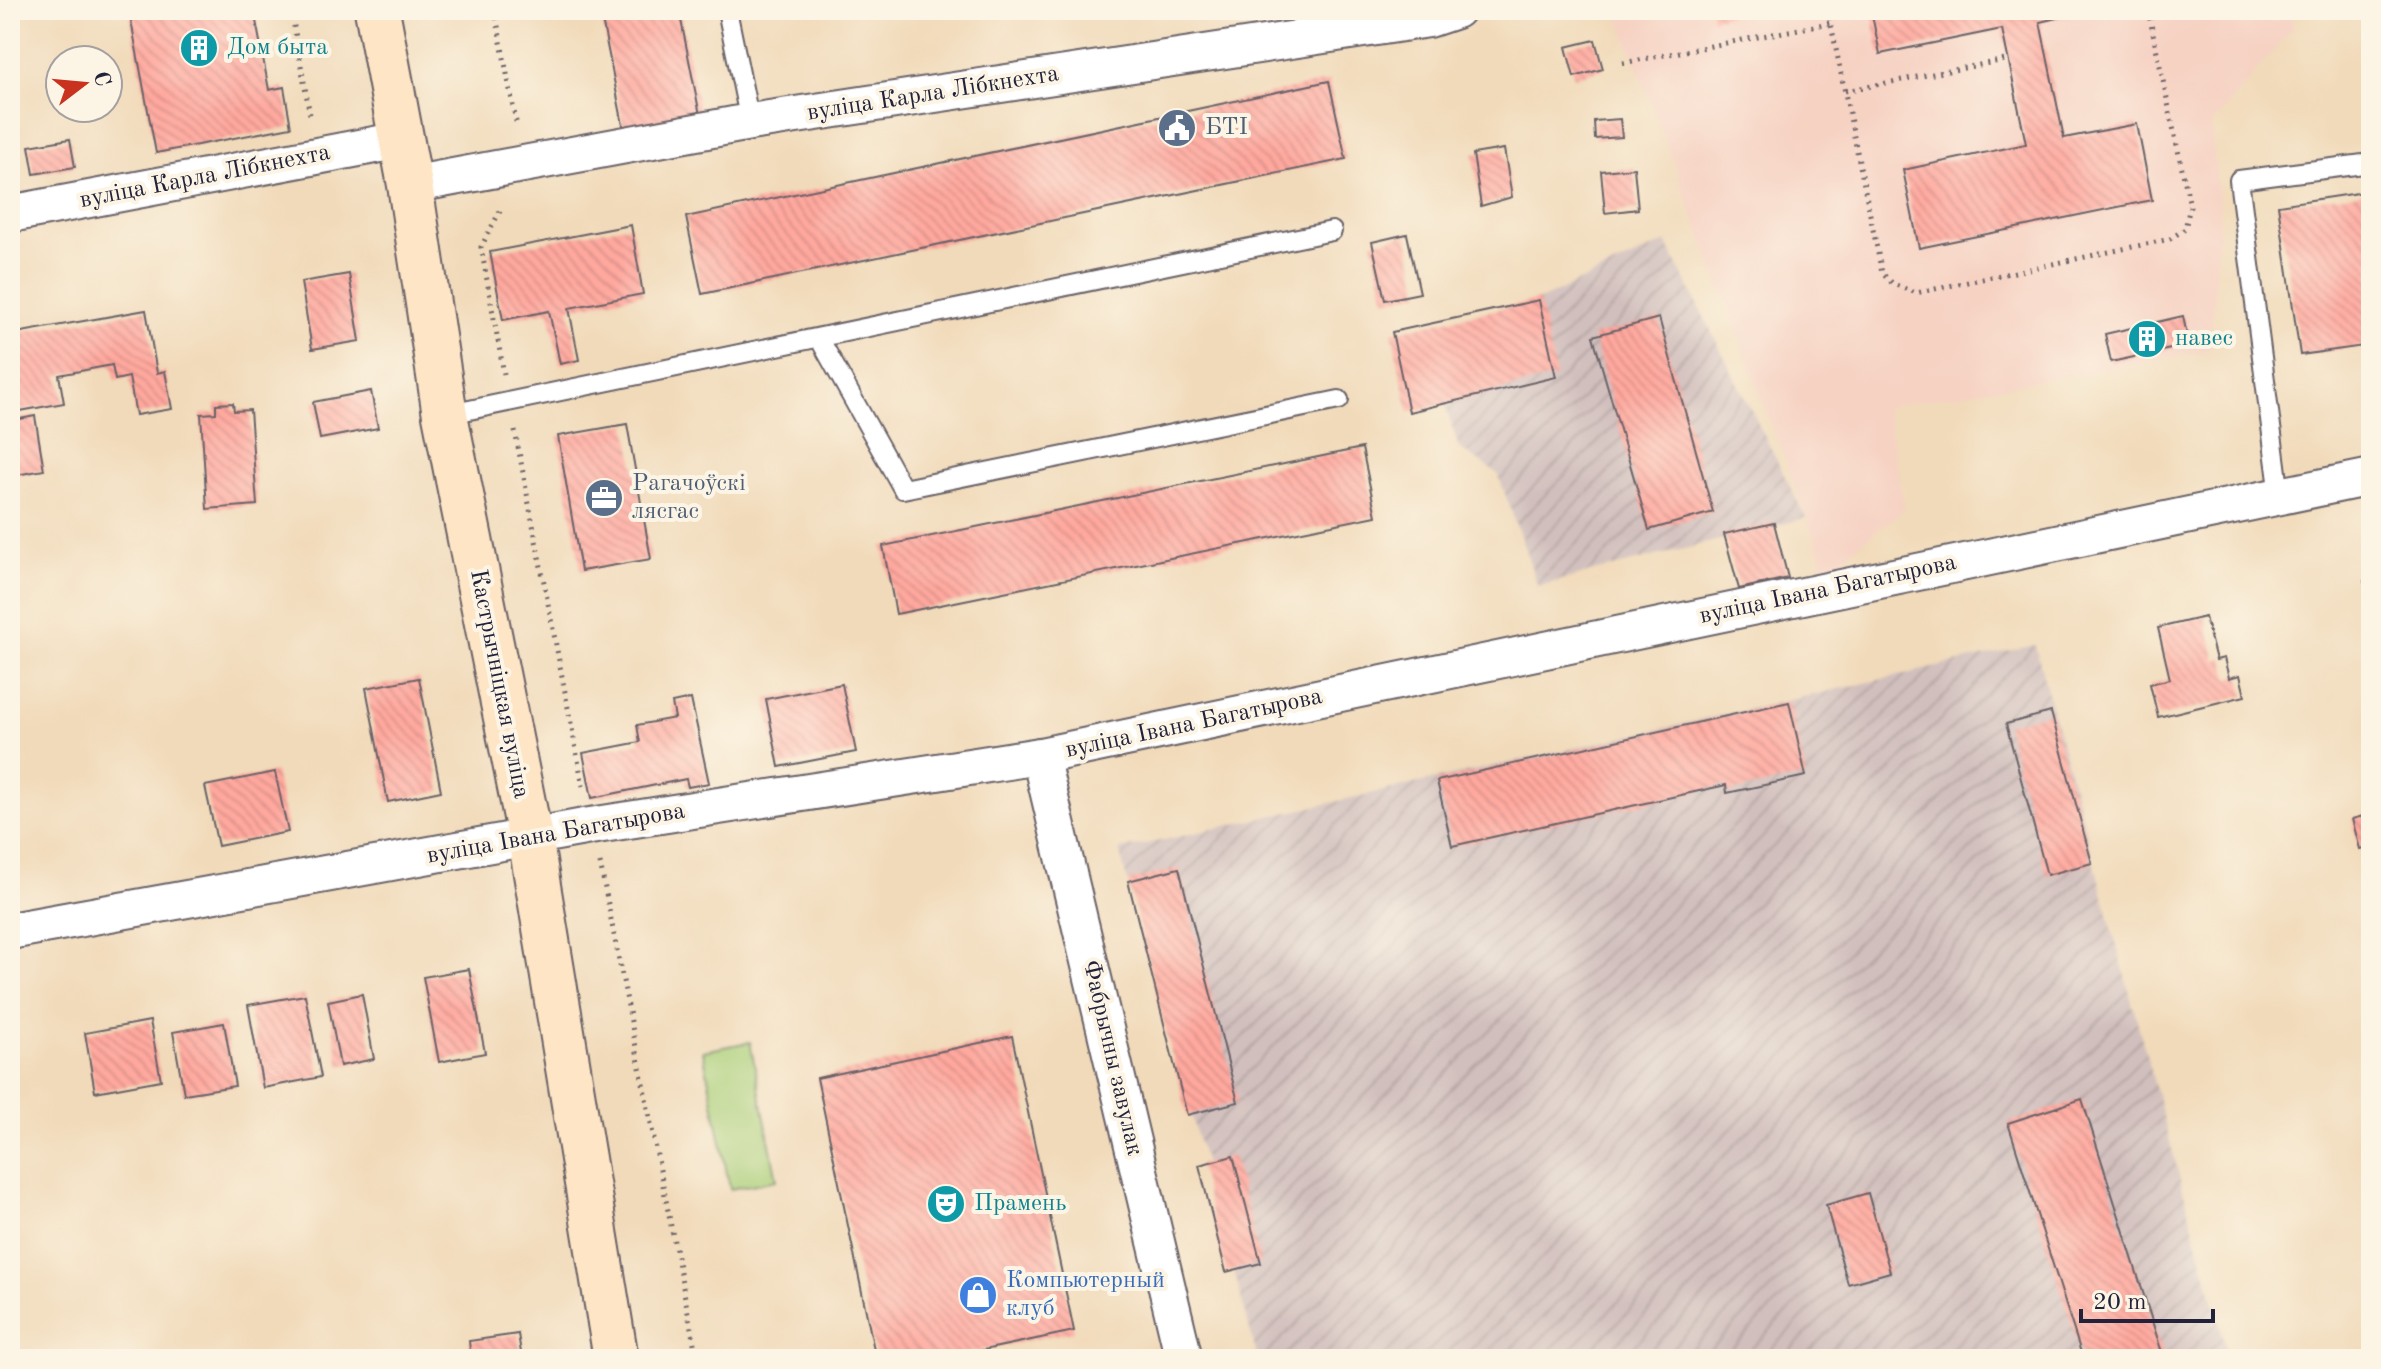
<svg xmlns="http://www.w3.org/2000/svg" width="2381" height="1369" font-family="'Old Standard TT',serif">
	<defs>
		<pattern id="industrial-furrows" width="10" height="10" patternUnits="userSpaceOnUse" patternTransform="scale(2)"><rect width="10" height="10" fill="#d1bfbd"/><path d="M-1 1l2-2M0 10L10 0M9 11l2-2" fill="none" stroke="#b3a4a3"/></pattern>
		<pattern id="building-back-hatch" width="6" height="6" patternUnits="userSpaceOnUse" patternTransform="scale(2)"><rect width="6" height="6" fill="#ffa89e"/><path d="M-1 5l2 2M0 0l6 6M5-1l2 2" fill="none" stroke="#da9089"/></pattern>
	</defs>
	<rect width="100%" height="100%" fill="#fcf5e5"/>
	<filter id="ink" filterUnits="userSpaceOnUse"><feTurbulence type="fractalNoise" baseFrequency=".0125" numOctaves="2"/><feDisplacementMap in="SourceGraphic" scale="16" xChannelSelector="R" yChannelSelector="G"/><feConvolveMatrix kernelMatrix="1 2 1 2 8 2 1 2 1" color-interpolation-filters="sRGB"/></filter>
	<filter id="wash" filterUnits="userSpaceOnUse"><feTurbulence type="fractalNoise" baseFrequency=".006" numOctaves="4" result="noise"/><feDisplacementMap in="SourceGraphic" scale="32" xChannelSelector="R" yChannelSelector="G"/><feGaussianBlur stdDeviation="1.8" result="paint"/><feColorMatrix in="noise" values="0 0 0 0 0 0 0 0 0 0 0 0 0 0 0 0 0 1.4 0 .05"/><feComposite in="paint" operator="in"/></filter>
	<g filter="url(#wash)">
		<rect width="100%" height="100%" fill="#f1daba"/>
		<path fill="#f6d2c3" d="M1616,10H2290L2293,28L2211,125L2220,215L2210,351L1886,407L1905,509L1826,570Z"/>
		<g fill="url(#industrial-furrows)">
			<path d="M1666,242L1806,518L1538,586L1498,474L1459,448L1445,404L1409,412L1392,332L1540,300Z"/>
			<path d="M2035,645L2229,1359H1258L1119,850Z"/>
		</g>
		<path fill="#a9cd77" stroke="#667859" stroke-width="2" d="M750,1042L777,1180L730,1189L703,1051Z"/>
		<g id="blocks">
			<g fill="url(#building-back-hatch)">
				<path d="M129,10H254L269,90L284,87L291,127L156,153Z"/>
				<path d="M600,10H679L700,115L624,130Z"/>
				<path d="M1710,10H1743V11L1712,19Z"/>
				<path d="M1871,10H2089L2040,22L2064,138L2137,124L2152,200L1919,248L1903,170L2026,144L2002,29L1880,54Z"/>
				<path d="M1595,40L1603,69L1574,77L1566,47Z"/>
				<path d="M1329,81L1346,159L702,294L686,217Z"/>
				<path d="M10,95L17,124L10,125Z"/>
				<path d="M1620,119L1622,137L1595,139L1594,121Z"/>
				<path d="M70,139L75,167L34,174L29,146Z"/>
				<path d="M1504,149L1512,197L1481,206L1473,154Z"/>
				<path d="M1634,168L1638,209L1605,213L1601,171Z"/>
				<path d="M2371,191V345L2300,355L2278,205Z"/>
				<path d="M631,225L643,294L569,308L579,360L560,364L549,311L503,320L490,252Z"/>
				<path d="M1407,234L1420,293L1385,300L1372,242Z"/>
				<path d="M349,274L360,341L312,349L301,282Z"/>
				<path d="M1539,300L1556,377L1409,412L1392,332Z"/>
				<path d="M146,310L157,373L165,371L172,409L136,415L129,377L115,380L112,365L59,375L64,403L20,411L10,334Z"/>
				<path d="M2183,316L2189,345L2111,362L2105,334Z"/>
				<path d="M1659,318L1713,512L1649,530L1593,336Z"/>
				<path d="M371,391L378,428L320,439L313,402Z"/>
				<path d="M233,403L234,411L250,410L257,505L207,509L201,414L216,413V404Z"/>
				<path d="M35,416L44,470L16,475L10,421Z"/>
				<path d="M627,424L651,559L581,571L558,436Z"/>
				<path d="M1362,448L1376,516L896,614L883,546Z"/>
				<path d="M1774,523L1788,578L1739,589L1724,534Z"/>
				<path d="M2371,579V605H2370L2364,581Z"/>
				<path d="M2205,617L2216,660L2224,658L2229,678L2240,675L2245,696L2158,717L2150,684L2170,679L2158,628Z"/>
				<path d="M419,678L441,791L388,802L366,688Z"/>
				<path d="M842,684L856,752L779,767L766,699Z"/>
				<path d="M691,699L709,783L688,787L686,779L592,798L583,753L640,742L637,725L675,718L672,703Z"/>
				<path d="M1789,702L1806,776L1727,793L1726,785L1452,846L1437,781Z"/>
				<path d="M2051,712L2092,863L2047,875L2006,724Z"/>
				<path d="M275,772L288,832L218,846L205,786Z"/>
				<path d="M2371,814V846L2360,849L2352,819Z"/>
				<path d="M1179,868L1238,1102L1187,1115L1128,881Z"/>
				<path d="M469,969L485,1053L439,1062L423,977Z"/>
				<path d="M362,994L374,1059L340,1066L328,1001Z"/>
				<path d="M305,995L321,1077L263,1088L248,1005Z"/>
				<path d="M150,1021L161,1080L95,1092L85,1033Z"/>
				<path d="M224,1023L235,1086L184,1094L173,1032Z"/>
				<path d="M1012,1036L1074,1331L941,1359H876L817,1078Z"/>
				<path d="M2082,1099L2164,1359H2083L2008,1123Z"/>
				<path d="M1233,1156L1261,1263L1226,1272L1199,1165Z"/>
				<path d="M1868,1193L1890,1272L1848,1284L1826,1205Z"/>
				<path d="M518,1334L522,1359H471L469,1341Z"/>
			</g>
		</g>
	</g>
	<g filter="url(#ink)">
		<use href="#blocks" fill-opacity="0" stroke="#6a6267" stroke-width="2"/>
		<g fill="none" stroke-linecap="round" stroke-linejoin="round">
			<defs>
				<g id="service">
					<path d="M727,10L750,122"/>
					<path d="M819,338L903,489L1339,400"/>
					<path d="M445,415L1332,231"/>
					<path d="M2280,496L2239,180L2371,163"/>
				</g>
				<g id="minor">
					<path d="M410,185L750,122L1429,19L1456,10"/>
					<path d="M10,214L401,140"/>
					<path d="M1040,756L1184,1359"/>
					<path d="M10,931L590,826L1040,756L2371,477"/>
				</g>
				<path id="secondary" d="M377,10L410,185L445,415L530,837L616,1359"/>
			</defs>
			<use href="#service" stroke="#6a6267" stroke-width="22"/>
			<use href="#minor" stroke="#6a6267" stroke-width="40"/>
			<use href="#secondary" stroke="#6a6267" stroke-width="48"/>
			<g stroke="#6a6267" stroke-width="5" stroke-dasharray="2 6" stroke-linecap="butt">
				<path d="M291,10L310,115"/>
				<path d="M495,10L517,127"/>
				<path d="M1828,10L1882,273L1893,284L1916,293L2170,239L2185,229L2190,206L2148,10"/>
				<path d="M1623,63L1830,23"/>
				<path d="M1845,91L2005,60"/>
				<path d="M500,211L481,247L504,374"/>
				<path d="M515,431L583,786"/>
				<path d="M600,863L697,1359"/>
			</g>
			<use href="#service" stroke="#fff" stroke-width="18"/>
			<use href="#minor" stroke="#fff" stroke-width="36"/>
			<use href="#secondary" stroke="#fee5c5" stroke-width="44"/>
		</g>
	</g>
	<defs>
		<symbol id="building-disc" viewBox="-11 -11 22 22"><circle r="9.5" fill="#0f9aa8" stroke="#fcf5e5"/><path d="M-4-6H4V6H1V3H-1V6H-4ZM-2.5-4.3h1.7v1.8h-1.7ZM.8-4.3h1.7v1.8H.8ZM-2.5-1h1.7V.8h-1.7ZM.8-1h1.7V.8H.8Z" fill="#fff"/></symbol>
		<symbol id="civic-disc" viewBox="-11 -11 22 22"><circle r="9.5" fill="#5c6f8a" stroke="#fcf5e5"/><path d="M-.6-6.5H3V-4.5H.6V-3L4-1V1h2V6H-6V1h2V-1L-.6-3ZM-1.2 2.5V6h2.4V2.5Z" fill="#fff"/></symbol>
		<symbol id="office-disc" viewBox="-11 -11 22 22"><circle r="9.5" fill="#5c6f8a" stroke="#fcf5e5"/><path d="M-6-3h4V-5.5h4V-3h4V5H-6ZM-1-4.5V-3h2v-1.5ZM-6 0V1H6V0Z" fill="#fff"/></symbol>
		<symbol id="theatre-disc" viewBox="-11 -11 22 22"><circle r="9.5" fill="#0f9aa8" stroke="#fcf5e5"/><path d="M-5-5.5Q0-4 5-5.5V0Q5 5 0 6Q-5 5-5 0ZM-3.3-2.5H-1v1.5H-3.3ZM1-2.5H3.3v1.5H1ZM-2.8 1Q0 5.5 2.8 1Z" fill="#fff"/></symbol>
		<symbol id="shop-disc" viewBox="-11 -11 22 22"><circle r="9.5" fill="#3f7fe0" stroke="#fcf5e5"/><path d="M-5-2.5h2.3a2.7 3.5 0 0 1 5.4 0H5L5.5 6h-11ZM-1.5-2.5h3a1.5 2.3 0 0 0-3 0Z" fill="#fff"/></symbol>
	</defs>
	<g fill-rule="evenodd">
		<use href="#building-disc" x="177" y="26" width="44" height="44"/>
		<use href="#civic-disc" x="1155" y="106" width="44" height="44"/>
		<use href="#building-disc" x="2125" y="317" width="44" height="44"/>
		<use href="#office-disc" x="582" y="476" width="44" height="44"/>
		<use href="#theatre-disc" x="924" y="1182" width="44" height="44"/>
		<use href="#shop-disc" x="956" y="1273" width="44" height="44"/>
	</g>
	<g text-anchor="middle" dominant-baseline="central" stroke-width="8" stroke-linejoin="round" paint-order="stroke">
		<g font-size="24" fill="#0d838f" stroke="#fcf5e5" text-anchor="start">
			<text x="227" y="48">Дом быта</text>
			<text x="2175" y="339">навес</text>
			<text x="974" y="1204">Прамень</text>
		</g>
		<g font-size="24" fill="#22223b" stroke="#fcf5e5">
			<text transform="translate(933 94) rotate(-9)">вуліца Карла Лібкнехта</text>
			<text transform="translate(205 177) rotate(-11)">вуліца Карла Лібкнехта</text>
			<text transform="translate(1828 590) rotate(-12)">вуліца Івана Багатырова</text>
			<text transform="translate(499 684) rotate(79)">Кастрычніцкая вуліца</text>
			<text transform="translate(1194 724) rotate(-12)">вуліца Івана Багатырова</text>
			<text transform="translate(556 834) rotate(-10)">вуліца Івана Багатырова</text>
			<text transform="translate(1112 1058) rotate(77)">Фабрычны завулак</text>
		</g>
		<g font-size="24" fill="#4e5e75" stroke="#fcf5e5" text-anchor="start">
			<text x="1205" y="128">БТІ</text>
			<text x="632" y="484">Рагачоўскі<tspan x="632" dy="28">лясгас</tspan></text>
		</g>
		<g font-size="24" fill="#366cbe" stroke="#fcf5e5" text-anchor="start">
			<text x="1006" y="1281">Компьютерный<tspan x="1006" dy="28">клуб</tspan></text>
		</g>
	</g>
	<rect width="2381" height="1369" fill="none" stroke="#fcf5e5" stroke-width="40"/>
	<g transform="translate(84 84) rotate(74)"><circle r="38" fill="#fcf5e5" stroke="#a5a1a1" stroke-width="2"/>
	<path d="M0-6L14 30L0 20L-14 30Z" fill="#c8321e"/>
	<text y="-12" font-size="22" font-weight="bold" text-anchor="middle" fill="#22223b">С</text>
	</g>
	<path d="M2081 1309v12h132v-12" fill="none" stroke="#22223b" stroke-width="4"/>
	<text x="2093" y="1309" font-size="24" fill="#22223b" stroke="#fcf5e5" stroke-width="6" paint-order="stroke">20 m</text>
</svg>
